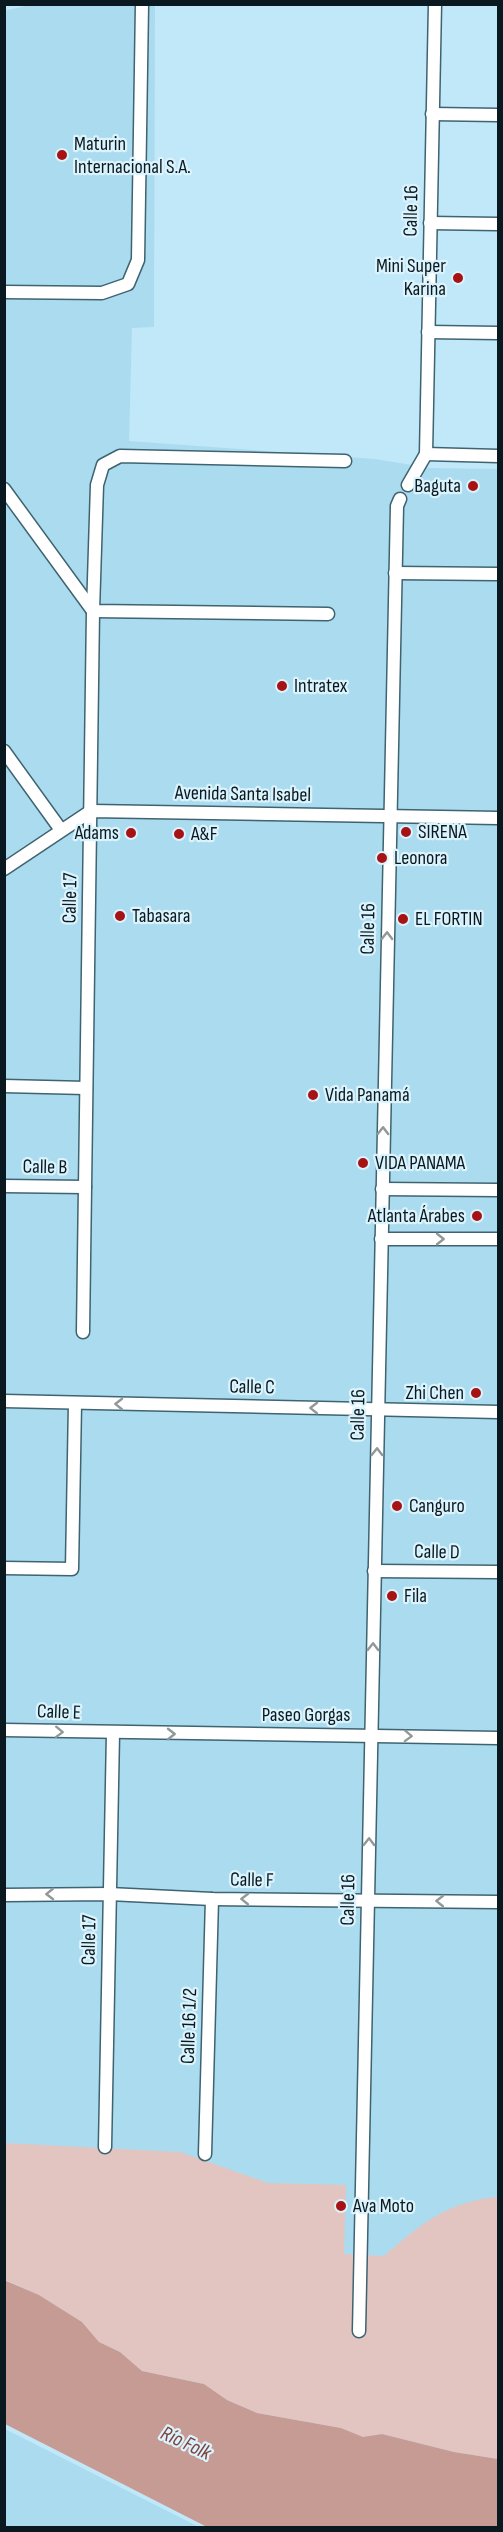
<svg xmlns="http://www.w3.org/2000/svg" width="503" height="2532" font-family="'Sofia Sans Condensed',sans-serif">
	<rect width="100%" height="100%" fill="#c1e8f9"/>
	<g fill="#abdbee">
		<path d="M34,4L155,5L154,327L132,328L129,441L375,459L430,468L498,469V2410L5,2261L4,11Z"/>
		<path d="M5,2429L199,2527H5Z"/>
	</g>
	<path fill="#e2c5c1" d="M4,2143L180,2152L268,2183L346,2185L344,2254L384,2256C421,2224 448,2201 498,2197V2459L454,2452L382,2434L363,2438L341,2428L257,2413L227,2400L204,2384L142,2371L120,2352L99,2342L82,2322L39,2295L5,2280Z"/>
	<path fill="#c69b94" d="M4,2280L39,2295L82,2322L99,2342L120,2352L142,2371L204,2384L227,2400L257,2413L341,2428L363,2437L382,2434L454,2452L498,2459V2527H207L5,2424Z"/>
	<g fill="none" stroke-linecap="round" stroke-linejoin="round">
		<defs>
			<g id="minor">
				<path d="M432,114L498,115"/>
				<path d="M430,223L498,224"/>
				<path d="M4,292L102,293L128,284L138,260L142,4"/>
				<path d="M428,332L498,333"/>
				<path d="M426,454L498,456"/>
				<path d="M408,485L426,454L435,4"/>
				<path d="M4,489L93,611L328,614"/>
				<path d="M395,573L498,574"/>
				<path d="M4,751L61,830"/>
				<path d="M4,869L91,811L498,818"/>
				<path d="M4,1086L86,1088"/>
				<path d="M4,1186L85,1187"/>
				<path d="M382,1189L498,1190"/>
				<path d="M381,1239H498"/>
				<path d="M83,1332L93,611L97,485L103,465L120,456L345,461"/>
				<path d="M4,1401L498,1412"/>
				<path d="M4,1568L72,1569L75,1403"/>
				<path d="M374,1571L498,1572"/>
				<path d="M4,1730L498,1738"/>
				<path d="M4,1895L109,1894L212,1899L498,1902"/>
				<path d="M105,2147L113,1733"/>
				<path d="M205,2154L212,1899"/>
				<path d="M359,2331L397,506L400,499"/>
			</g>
		</defs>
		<use href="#minor" stroke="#3e6371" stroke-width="15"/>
		<use href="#minor" stroke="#fff" stroke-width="12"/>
	</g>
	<defs><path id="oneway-chevron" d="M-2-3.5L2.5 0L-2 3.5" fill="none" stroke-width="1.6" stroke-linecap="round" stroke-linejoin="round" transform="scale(1.5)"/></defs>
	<g stroke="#91989a">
		<use href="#oneway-chevron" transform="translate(387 936) rotate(-89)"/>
		<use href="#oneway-chevron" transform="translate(383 1131) rotate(-89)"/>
		<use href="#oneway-chevron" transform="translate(440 1239)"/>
		<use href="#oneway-chevron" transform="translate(119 1404) rotate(-179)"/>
		<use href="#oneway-chevron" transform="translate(314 1408) rotate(-179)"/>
		<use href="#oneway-chevron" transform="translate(377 1452) rotate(-89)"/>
		<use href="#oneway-chevron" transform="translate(373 1647) rotate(-89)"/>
		<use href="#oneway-chevron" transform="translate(59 1732) rotate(2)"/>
		<use href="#oneway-chevron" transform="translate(171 1734)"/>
		<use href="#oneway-chevron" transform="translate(408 1736) rotate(2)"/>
		<use href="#oneway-chevron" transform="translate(369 1842) rotate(-89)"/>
		<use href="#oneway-chevron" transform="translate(50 1894) rotate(179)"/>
		<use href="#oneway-chevron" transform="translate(245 1899) rotate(-179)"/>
		<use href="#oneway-chevron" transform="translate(440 1901) rotate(-179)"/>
	</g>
	<g fill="#a71314" stroke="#dbf3fd" stroke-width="2">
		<circle cx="62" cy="155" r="6"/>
		<circle cx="458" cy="278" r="6"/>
		<circle cx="473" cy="486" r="6"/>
		<circle cx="282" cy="686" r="6"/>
		<circle cx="406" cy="832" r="6"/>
		<circle cx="131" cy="833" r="6"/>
		<circle cx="179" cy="834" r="6"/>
		<circle cx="382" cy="858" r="6"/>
		<circle cx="120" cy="916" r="6"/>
		<circle cx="403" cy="919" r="6"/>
		<circle cx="313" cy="1095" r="6"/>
		<circle cx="363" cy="1163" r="6"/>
		<circle cx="477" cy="1216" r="6"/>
		<circle cx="476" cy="1393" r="6"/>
		<circle cx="397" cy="1506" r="6"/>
		<circle cx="392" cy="1596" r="6"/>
		<circle cx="341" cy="2206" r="6"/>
	</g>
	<g text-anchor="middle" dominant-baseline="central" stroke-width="4.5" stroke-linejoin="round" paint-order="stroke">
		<g font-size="20" fill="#0a191f" stroke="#dbf3fd" text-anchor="start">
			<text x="74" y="144">Maturin<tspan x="74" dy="23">Internacional S.A.</tspan></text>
			<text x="446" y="266" text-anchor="end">Mini Super<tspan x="446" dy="23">Karina</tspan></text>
			<text x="461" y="486" text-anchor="end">Baguta</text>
			<text x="294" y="686">Intratex</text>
			<text x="418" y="832">SIRENA</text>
			<text x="119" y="833" text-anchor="end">Adams</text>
			<text x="191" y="834">A&amp;F</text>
			<text x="394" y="858">Leonora</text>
			<text x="132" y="916">Tabasara</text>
			<text x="415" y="919">EL FORTIN</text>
			<text x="325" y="1095">Vida Panamá</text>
			<text x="375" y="1163">VIDA PANAMA</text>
			<text x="465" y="1216" text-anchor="end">Atlanta Árabes</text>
			<text x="464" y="1393" text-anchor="end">Zhi Chen</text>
			<text x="409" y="1506">Canguro</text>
			<text x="404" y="1596">Fila</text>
			<text x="353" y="2206">Ava Moto</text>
		</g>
		<g font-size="20" fill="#0a191f" stroke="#dbf3fd">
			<text transform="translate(411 211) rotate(-89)">Calle 16</text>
			<text transform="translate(243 794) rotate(1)">Avenida Santa Isabel</text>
			<text transform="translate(70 898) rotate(-89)">Calle 17</text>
			<text transform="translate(368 929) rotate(-89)">Calle 16</text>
			<text transform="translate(45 1167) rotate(1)">Calle B</text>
			<text transform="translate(252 1387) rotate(1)">Calle C</text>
			<text transform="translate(358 1415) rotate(-89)">Calle 16</text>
			<text transform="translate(437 1552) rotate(1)">Calle D</text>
			<text transform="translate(59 1712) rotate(2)">Calle E</text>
			<text x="306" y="1715">Paseo Gorgas</text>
			<text transform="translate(252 1880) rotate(1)">Calle F</text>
			<text transform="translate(348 1900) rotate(-89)">Calle 16</text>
			<text transform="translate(89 1940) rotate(-89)">Calle 17</text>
			<text transform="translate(189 2026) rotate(-88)">Calle 16 1/2</text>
		</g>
		<g font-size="21" font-style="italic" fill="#7f433c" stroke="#dbf3fd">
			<text transform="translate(186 2443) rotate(25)">Río Folk</text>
		</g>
	</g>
	<rect width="503" height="2532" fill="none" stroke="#0a191f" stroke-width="12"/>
</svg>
